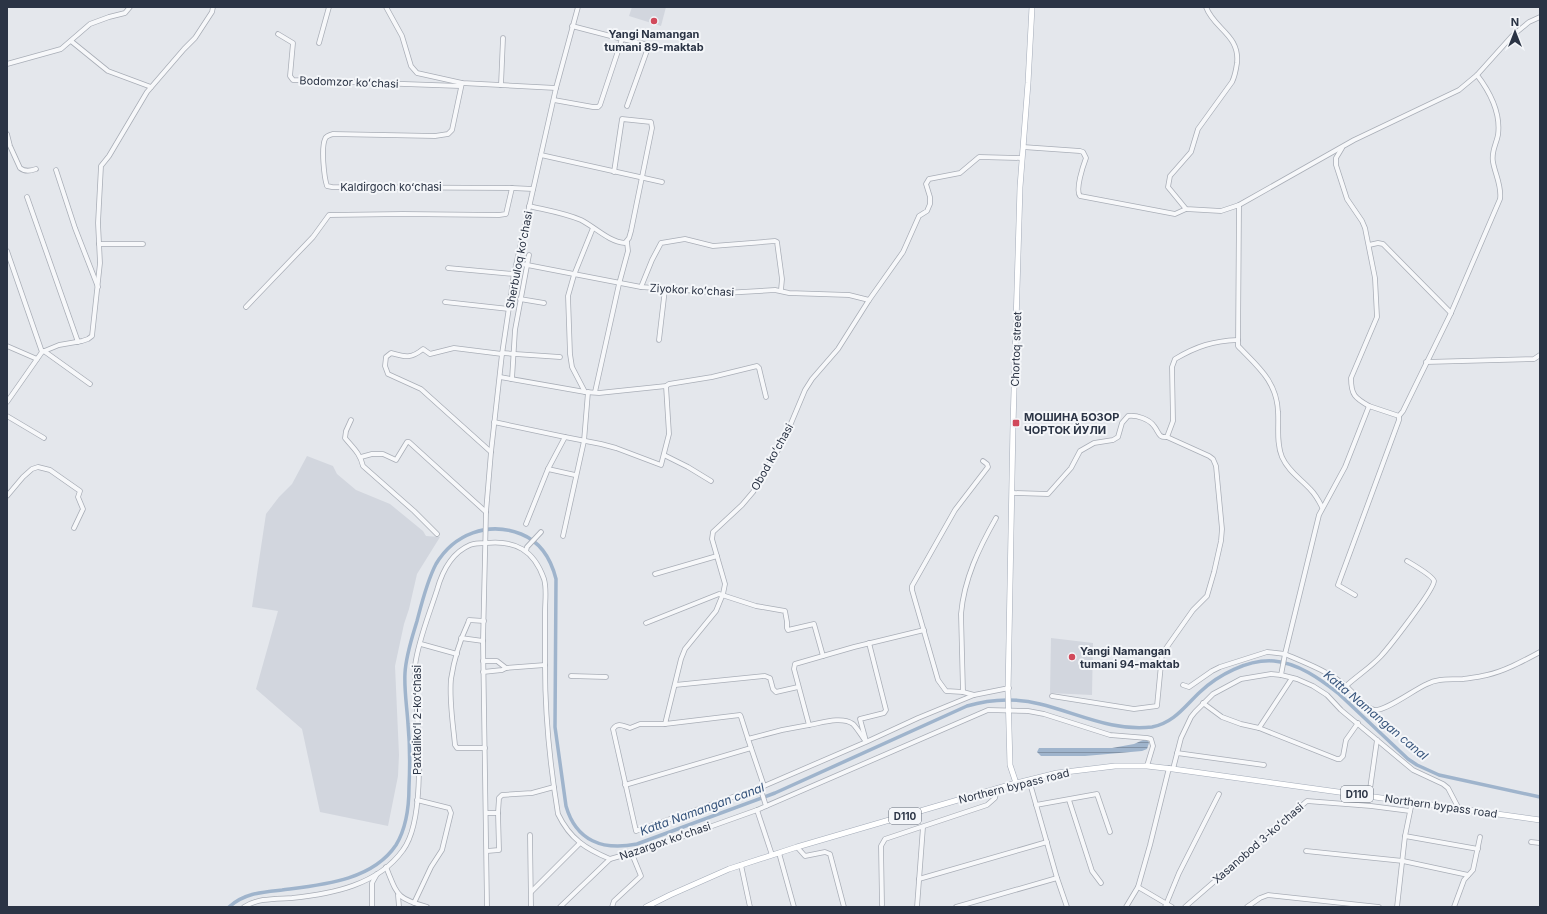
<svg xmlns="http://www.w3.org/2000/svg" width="1547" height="914" font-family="Inter,sans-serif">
	<defs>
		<pattern id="water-rules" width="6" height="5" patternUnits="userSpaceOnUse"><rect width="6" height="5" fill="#9fb4cc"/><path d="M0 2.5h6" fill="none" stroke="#8293a7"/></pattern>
	</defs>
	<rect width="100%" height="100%" fill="#e4e7ec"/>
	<g fill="#d2d6de">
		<path d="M632,7H666L661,26L629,16Z"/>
		<path d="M307,456L333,466L337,474L356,490L390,504L423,531L426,536L440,537L417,574L409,609L404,624L395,666L399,755L398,776L388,826L320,812L302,729L256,689L278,611L252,607L266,514L279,497L292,484Z"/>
		<path d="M1051,638L1093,643L1092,695L1050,693Z"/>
	</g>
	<path fill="url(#water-rules)" d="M1143,740H1148L1149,743L1147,749L1142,751L1085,756H1041L1037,752L1039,748H1112L1134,744Z"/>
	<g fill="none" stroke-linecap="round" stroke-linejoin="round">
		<path stroke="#9fb4cc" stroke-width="3.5" d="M229,907C244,893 263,892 282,890C321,885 372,881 396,845C407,827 409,807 409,787C410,766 410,745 408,724C407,707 404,690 405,673C406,655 412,638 417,621C422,602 427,581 436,564C454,534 488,521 521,534C541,542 551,559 556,579L555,727L566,806C576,841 603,851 637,844L775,793L967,706C990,699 1016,698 1040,704C1077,713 1113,732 1152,727C1174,723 1185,706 1200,692C1218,675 1248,659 1274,661C1298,663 1320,679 1338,693L1408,759L1417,765L1439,775L1540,797"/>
		<defs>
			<g id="minor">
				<path d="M386,7L402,36L411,66L417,73L462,83L556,88"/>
				<path d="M1206,7C1214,29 1240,35 1237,63C1236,70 1235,76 1232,82L1198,129L1191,152L1170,176L1168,187L1186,209L1221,211L1239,205L1354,140L1459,90L1477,75"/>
				<path d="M1540,17L1529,22L1512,36L1477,75C1490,92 1501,113 1498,135C1496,145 1491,152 1493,162C1495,174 1502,186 1500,199L1451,313L1403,411L1399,416L1369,406L1345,467L1319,515L1285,654C1306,663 1330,672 1347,687C1354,693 1366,709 1375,710C1386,711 1415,689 1427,684C1439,678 1450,680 1463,679C1470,678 1479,677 1487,675C1505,671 1523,661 1540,652"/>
				<path d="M572,26L622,39L649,45L627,106"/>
				<path d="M278,34L293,43L290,76L293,80L460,86"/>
				<path d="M71,41L108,71L151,87"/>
				<path d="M319,43L329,7"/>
				<path d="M7,64L61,49L90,24L109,17L125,13L130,7"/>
				<path d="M462,83L452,130L448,134L435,136L333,134C329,135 326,136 325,139C321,148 324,177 327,186L332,187L512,188L533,189"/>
				<path d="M501,85L503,38"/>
				<path d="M554,100L593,107H598L600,105L622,39"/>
				<path d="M7,134L10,146L20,168C25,172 30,171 36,169"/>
				<path d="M1023,147L1080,151L1083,152L1086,158C1083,166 1075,190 1080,196L1175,214L1186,209"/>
				<path d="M1342,148L1336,158V165L1347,199L1362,221L1365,228L1375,278L1377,317L1351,378C1351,395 1355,398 1369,406"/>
				<path d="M541,155L662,182"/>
				<path d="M56,170L75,228L98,287"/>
				<path d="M27,197L78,342"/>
				<path d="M1239,205L1238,346C1257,366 1277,381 1278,412C1279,426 1276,443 1282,457C1288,471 1301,479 1310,489C1315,494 1319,501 1322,507"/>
				<path d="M529,206C546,210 565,213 581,220C595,227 609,242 625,243L629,238L631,231L652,128L651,122L622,119L614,172"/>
				<path d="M99,244H143"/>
				<path d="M1369,245L1378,243L1383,244L1451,313"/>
				<path d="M7,251L42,352"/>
				<path d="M517,263L641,287L724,293L775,290L789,293L849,295L869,300"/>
				<path d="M448,268L514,274"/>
				<path d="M641,287L652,260L661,243L685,239L713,246L775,241L777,242L782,279L781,290"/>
				<path d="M520,299L544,303"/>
				<path d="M445,302L509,309"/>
				<path d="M246,307L313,237L329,215L403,214L499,215L506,214L512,188"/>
				<path d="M659,340L665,289"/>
				<path d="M7,346L37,359"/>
				<path d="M44,351L90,384"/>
				<path d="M502,353L560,357"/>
				<path d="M1426,362L1534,359L1540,355"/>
				<path d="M500,377L585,392L599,393L666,386L669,384L712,377L757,366L759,368L766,397"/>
				<path d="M512,379L515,330L529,255"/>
				<path d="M585,392L572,367L570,354L568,296L574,275L593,228"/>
				<path d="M595,392L619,284L628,251L627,242"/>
				<path d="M7,402L42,352L59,345L82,341L88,339L92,336L100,263L98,223L101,166L109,156L147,92L184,49L195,38L212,12L213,7"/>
				<path d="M7,416L44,438"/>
				<path d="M351,420L346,431L345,438C353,448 360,453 363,466L414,511L437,534"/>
				<path d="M494,422L565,437L601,444L616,448L661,465L669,434L666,386"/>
				<path d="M491,452L421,389L388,374L385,366L386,357L391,353C405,357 411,359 423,349L430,354L454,348L502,354"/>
				<path d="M664,455L688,467L711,481"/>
				<path d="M361,457L372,454H383L396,460L407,442H409L486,512"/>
				<path d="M548,469L575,475"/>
				<path d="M1012,493L1048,494L1071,468L1080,451L1094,443L1113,440L1118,437L1122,423L1128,416C1137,415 1149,419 1154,426C1159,432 1158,438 1167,437L1173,421L1172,367L1175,359C1197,346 1213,341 1238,340"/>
				<path d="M7,496L23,477L32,469L38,467L50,470L80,491L78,497L83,509L74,528"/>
				<path d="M526,524L548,469L565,437"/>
				<path d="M563,536L584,441L588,392"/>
				<path d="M526,551L527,547L541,532"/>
				<path d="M655,574L717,556"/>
				<path d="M1355,595L1338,585L1399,420V416"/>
				<path d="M484,621L469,620L468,623C460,640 454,660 451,679C449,700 453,724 455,745L457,748H485"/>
				<path d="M646,623L719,594L756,606L785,611L787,622V628L788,630L814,624L823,656"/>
				<path d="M924,630L854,647L795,664L794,669L809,725L782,730L748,739L741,717L740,715L665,724L681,659L685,649L716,611L723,594L725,584L712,539L713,532L742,505L753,492L784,440L805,390L812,379L838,349L869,300L903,252L919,216L927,211L930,204V197L926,184L929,179L960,173L979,157L1022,158"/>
				<path d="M461,638L483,641"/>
				<path d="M421,644L457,654"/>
				<path d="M483,661H497L506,668L545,665"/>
				<path d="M483,672L502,670L506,668"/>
				<path d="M571,676L606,677"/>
				<path d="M675,685L765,676L770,678L773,689L776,692L798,687"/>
				<path d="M1183,685L1189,687L1212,671L1220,667L1267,652L1285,654L1281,675"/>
				<path d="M1346,686C1357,676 1371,667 1381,656C1389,647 1434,590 1434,581C1433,576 1412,564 1407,561"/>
				<path d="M963,692L961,614C964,579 979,548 996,518"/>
				<path d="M974,695L963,692L946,691L938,680L912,590V586L955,510L988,467L987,464L983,461"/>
				<path d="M1052,696L1134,709L1157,706L1162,654L1193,610L1207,596L1214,572L1221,541L1222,529L1216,466L1213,459L1209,456L1167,437"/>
				<path d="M1203,703L1222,717L1241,724L1259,728L1337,759H1340L1343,756L1346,740L1358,723"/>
				<path d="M665,724H640L630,728C623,726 618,722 613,729L636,831L764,786"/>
				<path d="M809,725C821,723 842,716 853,724C857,728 861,735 864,739"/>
				<path d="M1259,728L1292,678"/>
				<path d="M748,739L764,786L866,742L918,718L974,695L1009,688"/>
				<path d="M866,741L860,719L884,713L886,710L869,643"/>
				<path d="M1177,753L1264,765"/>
				<path d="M1173,769L1181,738L1191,717L1195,712L1213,694L1241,679L1271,674L1281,675L1297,679L1313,686L1327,695L1341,710L1413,770L1443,784L1448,788L1459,809"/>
				<path d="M1029,780L1057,878L1067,907"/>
				<path d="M625,785L751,748"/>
				<path d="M760,787L766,806"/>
				<path d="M1369,796L1377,740"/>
				<path d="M1069,800L1092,871L1101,883"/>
				<path d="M1412,802L1405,836L1478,849"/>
				<path d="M1036,805L1097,794L1110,832"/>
				<path d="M757,810L772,855"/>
				<path d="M486,813H498L499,798L502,795L532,793L554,787"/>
				<path d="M530,835L531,907"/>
				<path d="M1531,842L1540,843"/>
				<path d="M797,847L805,856L825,852L830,854L844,907"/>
				<path d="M487,851L499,850L498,813"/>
				<path d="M1306,851L1403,861L1468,875"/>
				<path d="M779,853L794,907"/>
				<path d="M741,865L750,907"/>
				<path d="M386,867C398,896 396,898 427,907"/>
				<path d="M919,879L1047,842"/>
				<path d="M1138,887L1172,907"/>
				<path d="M531,892L580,843"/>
				<path d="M398,895L399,907"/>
				<path d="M414,903L431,867L442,850L451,813L449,808L417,800"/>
				<path d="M882,905L881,846L885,839L987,805L995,798L997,789"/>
				<path d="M244,907C258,898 275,899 292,898C332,894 378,885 403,850C424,822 419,747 417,712C416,697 414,681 415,666C418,641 429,615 437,590C442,572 451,553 470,545C475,543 481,543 486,543C515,540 534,550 544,579C547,589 545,601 545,612C545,630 545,648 545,666C545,716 550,765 558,814C570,839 586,849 610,859L659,845L757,810L988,710L1028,711L1044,714L1110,735L1147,738L1151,739L1153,746L1147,766"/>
				<path d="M372,907V883L377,874"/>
				<path d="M487,907L483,641L486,512L491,452L502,354L514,274L556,88L578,7"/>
				<path d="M560,907L610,859"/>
				<path d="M612,907L614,901L641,876L632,854"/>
				<path d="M917,907L923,827"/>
				<path d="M956,907L1057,878"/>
				<path d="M1126,907L1138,887L1150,845L1169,768"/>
				<path d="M1165,907L1179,873L1219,794"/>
				<path d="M1185,907L1307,801L1371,806L1410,811"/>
				<path d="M1247,907L1260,898L1268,895L1379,907"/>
				<path d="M1397,907L1405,836"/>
				<path d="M1454,907L1464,880L1473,870L1480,837"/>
			</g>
			<g id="major">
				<path d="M1016,783L1010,765L1008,692L1013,425L1020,187L1028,83L1032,7"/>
				<path d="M646,907L670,895L729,869L797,847L1016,783L1057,773L1115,766H1147L1173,769L1540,820"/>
			</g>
		</defs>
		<use href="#minor" stroke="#a9aeb7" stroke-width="5.5"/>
		<use href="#major" stroke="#a3abb8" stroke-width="6"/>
		<use href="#minor" stroke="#f7f8fa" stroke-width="4"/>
		<use href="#major" stroke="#fff" stroke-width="5"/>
	</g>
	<g fill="#d1495b" stroke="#f4f6f9" stroke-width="1.5">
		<circle cx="654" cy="21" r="4"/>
		<rect x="1012" y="419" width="8" height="8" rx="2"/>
		<circle cx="1072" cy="657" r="4"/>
	</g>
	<g text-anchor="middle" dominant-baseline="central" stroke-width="4" stroke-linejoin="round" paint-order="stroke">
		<g fill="#f4f6f9" stroke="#676e7b" stroke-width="1">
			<rect x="1341" y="786" width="32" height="16" rx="3"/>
			<rect x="889" y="808" width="32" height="16" rx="3"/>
		</g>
		<g font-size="10" font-weight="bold" fill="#2b3445">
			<text x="1357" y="794">D110</text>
			<text x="905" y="816">D110</text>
		</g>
		<g font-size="11" font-weight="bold" fill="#2b3445" stroke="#f4f6f9" text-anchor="start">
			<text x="654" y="34" text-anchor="middle">Yangi Namangan<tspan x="654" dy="13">tumani 89-maktab</tspan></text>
			<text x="1024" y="417">МОШИНА БОЗОР<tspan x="1024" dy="13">ЧОРТОК ЙУЛИ</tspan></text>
			<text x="1080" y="651">Yangi Namangan<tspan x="1080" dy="13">tumani 94-maktab</tspan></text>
		</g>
		<g font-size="11" fill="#2b3445" stroke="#f4f6f9">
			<text transform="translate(349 82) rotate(2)">Bodomzor koʻchasi</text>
			<text x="391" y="187">Kaldirgoch koʻchasi</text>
			<text transform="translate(519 260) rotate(-79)">Sherbuloq koʻchasi</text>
			<text transform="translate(692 290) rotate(3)">Ziyokor koʻchasi</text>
			<text transform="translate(1016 349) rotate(-88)">Chortoq street</text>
			<text transform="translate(772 457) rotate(-61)">Obod koʻchasi</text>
			<text transform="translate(417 720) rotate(-90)">Paxtalikoʻl 2-koʻchasi</text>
			<text transform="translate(1014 786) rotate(-14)">Northern bypass road</text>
			<text transform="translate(1441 806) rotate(8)">Northern bypass road</text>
			<text transform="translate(665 841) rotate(-19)">Nazargox koʻchasi</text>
			<text transform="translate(1258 843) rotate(-41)">Xasanobod 3-koʻchasi</text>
		</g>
		<g font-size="12" font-style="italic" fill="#34527a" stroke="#f4f6f9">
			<text transform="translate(1376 715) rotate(40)">Katta Namangan canal</text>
			<text transform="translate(702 809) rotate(-20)">Katta Namangan canal</text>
		</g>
	</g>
	<rect width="1547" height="914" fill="none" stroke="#2b3445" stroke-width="16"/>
	<g transform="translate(1515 32)" stroke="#f4f6f9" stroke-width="3" paint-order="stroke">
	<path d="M0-3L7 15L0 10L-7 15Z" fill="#2b3445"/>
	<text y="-6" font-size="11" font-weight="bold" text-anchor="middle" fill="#2b3445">N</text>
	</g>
</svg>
